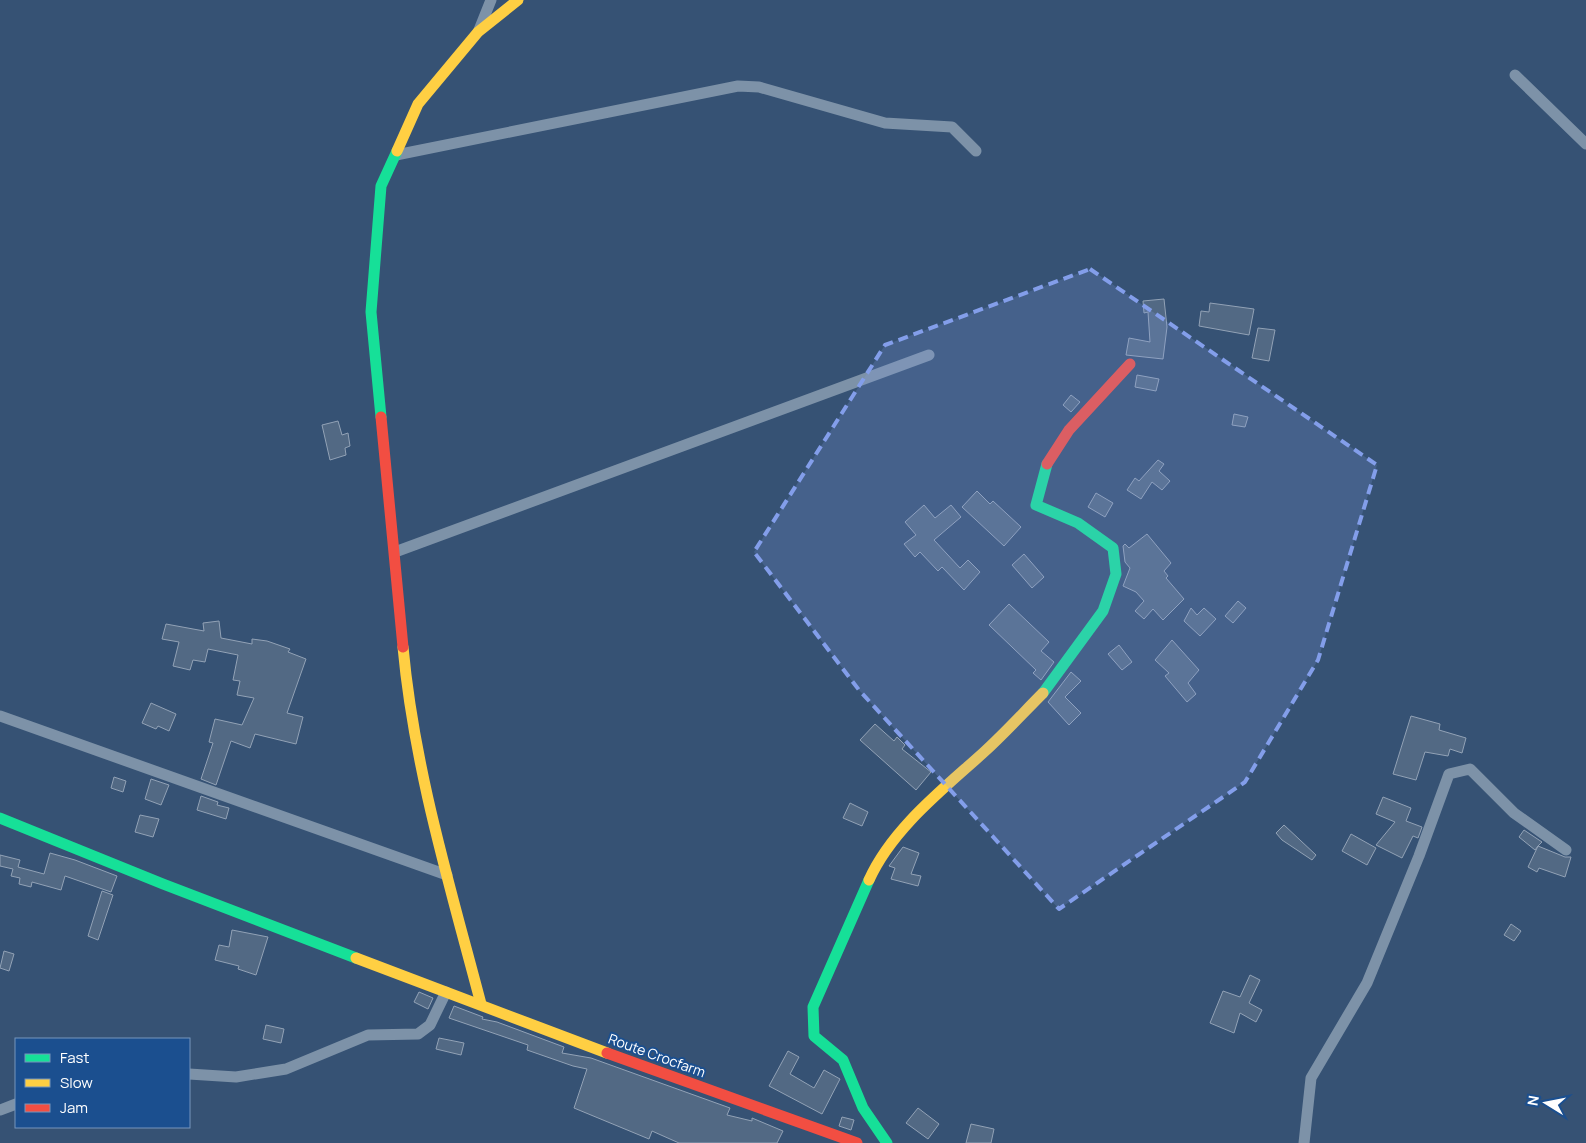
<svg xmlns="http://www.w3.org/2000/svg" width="1586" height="1143" font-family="Manrope,sans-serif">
	<rect width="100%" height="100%" fill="#365274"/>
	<g fill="#526984" stroke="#92a2b6">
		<path d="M1164,299L1167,327L1163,359L1126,355L1129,338L1150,342L1148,312L1144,313L1143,301Z"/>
		<path d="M1210,303L1254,309L1249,335L1199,326L1201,311L1209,312Z"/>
		<path d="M1258,328L1275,330L1269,361L1252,358Z"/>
		<path d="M1137,375L1159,379L1156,391L1135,387Z"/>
		<path d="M1071,395L1080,402L1071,412L1063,405Z"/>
		<path d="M1234,414L1248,417L1245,427L1232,425Z"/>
		<path d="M338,421L342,435L348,433L350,446L345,448L346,455L330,460L322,425Z"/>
		<path d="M1158,460L1164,464L1159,471L1170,481L1162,490L1152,482L1141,499L1127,490L1135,478L1139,481Z"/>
		<path d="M977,491L990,504L993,501L1021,527L1004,546L962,507Z"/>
		<path d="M1096,493L1113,503L1105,517L1088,507Z"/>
		<path d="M924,505L935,518L951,505L961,517L934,540L960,568L968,560L980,572L964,590L942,567L938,571L920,552L915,557L904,544L916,535L905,522Z"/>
		<path d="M1147,534L1171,563L1164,571L1168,576L1166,578L1184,599L1163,620L1153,609L1144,619L1135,611L1144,601L1136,592L1123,586L1130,568L1125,562L1123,546L1125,544L1129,548Z"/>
		<path d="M1024,554L1044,577L1032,588L1012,565Z"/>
		<path d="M1238,601L1246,608L1233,623L1225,616Z"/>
		<path d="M1009,604L1049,642L1041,651L1054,662L1041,680L1033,673L1036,670L989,625Z"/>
		<path d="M1191,608L1197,615L1204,608L1216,619L1200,636L1184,621Z"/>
		<path d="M219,621L221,638L252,644V639L267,641L290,649L288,652L306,659L287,713L303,717L296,744L255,734L250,748L231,741L216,785L201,779L213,743L209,742L215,719L242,725L254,698L237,695L240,681L233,680L238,655L208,649L205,662L193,660L190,670L173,666L179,642L162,639L166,624L204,631L203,623Z"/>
		<path d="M1172,640L1199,670L1188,683L1196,694L1187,702L1165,676L1169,673L1155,660Z"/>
		<path d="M1119,645L1132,662L1122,670L1108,654Z"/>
		<path d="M1071,672L1081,681L1065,697L1081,713L1069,725L1048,702Z"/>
		<path d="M151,703L176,714L169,731L158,726L156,729L142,723Z"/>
		<path d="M1411,716L1440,724L1439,730L1466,738L1462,753L1450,749L1448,756L1425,752L1416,780L1393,774Z"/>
		<path d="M875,724L894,741L897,737L905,745L902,749L931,772L916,790L860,740Z"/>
		<path d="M114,777L126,781L123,792L111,788Z"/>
		<path d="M151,779L169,785L161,805L145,799Z"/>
		<path d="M201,796L218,802L217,805L229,808L226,819L197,810Z"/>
		<path d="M1383,797L1411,808L1406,821L1422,827L1418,838L1413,836L1402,858L1376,845L1395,822L1376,814Z"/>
		<path d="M850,803L868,812L862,826L843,818Z"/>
		<path d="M140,815L159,819L153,837L135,832Z"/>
		<path d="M1284,825L1316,855L1312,860L1282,840L1276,833Z"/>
		<path d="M1524,830L1542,842L1538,846L1565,857H1571L1565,877L1539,868L1537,872L1528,867L1538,846L1535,850L1519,837Z"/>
		<path d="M1351,834L1376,848L1367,865L1342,851Z"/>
		<path d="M903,847L919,853L911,874L921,876L918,886L891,879L895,868L889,866Z"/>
		<path d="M50,853L75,860L117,876L111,892L65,876L61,890L32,882L31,887L19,884L20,878L11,876L13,869L0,866V855L20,860L18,867L44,874Z"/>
		<path d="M102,891L113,895L98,940L88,936Z"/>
		<path d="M1511,924L1521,931L1514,941L1504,935Z"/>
		<path d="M232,930L268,937L256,975L238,969L239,966L215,960L219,945L229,947Z"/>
		<path d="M4,951L14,954L9,971L0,968Z"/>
		<path d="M1250,975L1260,980L1249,1003L1262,1010L1256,1022L1240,1013L1234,1033L1210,1023L1223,991L1240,997Z"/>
		<path d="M419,992L433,998L428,1009L414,1002Z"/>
		<path d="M454,1006L483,1017L482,1019L497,1022L564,1047L562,1053L591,1058L730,1108L727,1115L752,1121V1118L783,1131L777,1143H679L652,1131L649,1139L574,1108L587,1069L573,1066L527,1050L528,1045L449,1018Z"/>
		<path d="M266,1025L284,1029L281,1043L263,1039Z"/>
		<path d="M439,1038L464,1043L461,1055L436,1049Z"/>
		<path d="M788,1051L799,1057L790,1074L814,1088L824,1070L840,1079L822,1114L769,1086Z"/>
		<path d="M918,1108L939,1124L928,1139L906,1123Z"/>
		<path d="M842,1117L854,1120L851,1130L839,1126Z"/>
		<path d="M971,1124L994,1129L991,1143H966Z"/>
	</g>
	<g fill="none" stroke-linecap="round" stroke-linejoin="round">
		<g stroke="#7d92a8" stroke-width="11">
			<path d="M479,30L491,0"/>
			<path d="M1515,75L1586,144"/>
			<path d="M396,155L738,86L759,87L885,123L952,127L976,151"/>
			<path d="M395,552L929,355"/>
			<path d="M0,716L447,875"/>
			<path d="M189,1074L236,1077L286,1069L368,1035L418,1034L430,1025L446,992"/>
			<path d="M0,1110L16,1104"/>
			<path d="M1304,1143L1311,1078L1367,983L1419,856L1449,774L1470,769L1514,813L1566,850"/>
		</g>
		<g stroke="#16e098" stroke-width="11">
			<path d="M381,417L371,312L381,186L397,151"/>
			<path d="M1043,693L1103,611L1116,574L1113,548L1078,523L1036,505L1047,464"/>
			<path d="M0,818L163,884L356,958"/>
			<path d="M869,880L813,1007L814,1036L843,1060L863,1108L887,1143"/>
		</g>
		<g stroke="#ffcf43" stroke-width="11">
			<path d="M397,151L418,104L478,32L518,0"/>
			<path d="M403,647C414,768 450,886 481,1004"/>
			<path d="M869,880C892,829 942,790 983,753C1004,734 1023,713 1043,693"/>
			<path d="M356,958L607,1053"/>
		</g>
		<g stroke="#f24e42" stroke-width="11">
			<path d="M381,417L403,647"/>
			<path d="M1047,464L1069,430L1130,364"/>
			<path d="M607,1053L857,1143"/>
		</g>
	</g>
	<path fill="#839eea" fill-opacity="0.2" stroke="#839eea" stroke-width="4" stroke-dasharray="10 6" stroke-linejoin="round" d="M1090,269L1377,465L1318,660L1245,782L1059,909L859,690L754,552L885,345Z"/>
	<g text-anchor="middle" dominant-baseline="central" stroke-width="4" stroke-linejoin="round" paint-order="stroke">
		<g font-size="14" fill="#fff" stroke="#1b4f8f">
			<text transform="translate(657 1055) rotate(20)">Route Crocfarm</text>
		</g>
	</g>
	<rect x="15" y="1038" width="175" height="90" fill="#1b4f8f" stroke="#7695bc"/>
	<rect x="25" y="1054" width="25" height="8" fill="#16e098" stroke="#7695bc"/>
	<text x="60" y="1063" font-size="15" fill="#ffffff">Fast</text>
	<rect x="25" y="1079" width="25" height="8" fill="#ffcf43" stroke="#7695bc"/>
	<text x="60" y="1088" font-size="15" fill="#ffffff">Slow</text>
	<rect x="25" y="1104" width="25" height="8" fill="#f24e42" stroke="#7695bc"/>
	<text x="60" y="1113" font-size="15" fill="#ffffff">Jam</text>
	<g transform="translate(1546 1103) rotate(280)" stroke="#1b4f8f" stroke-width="4" paint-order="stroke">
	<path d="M0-4L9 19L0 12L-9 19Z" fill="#ffffff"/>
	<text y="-8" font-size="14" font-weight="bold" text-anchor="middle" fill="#ffffff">N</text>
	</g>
</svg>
